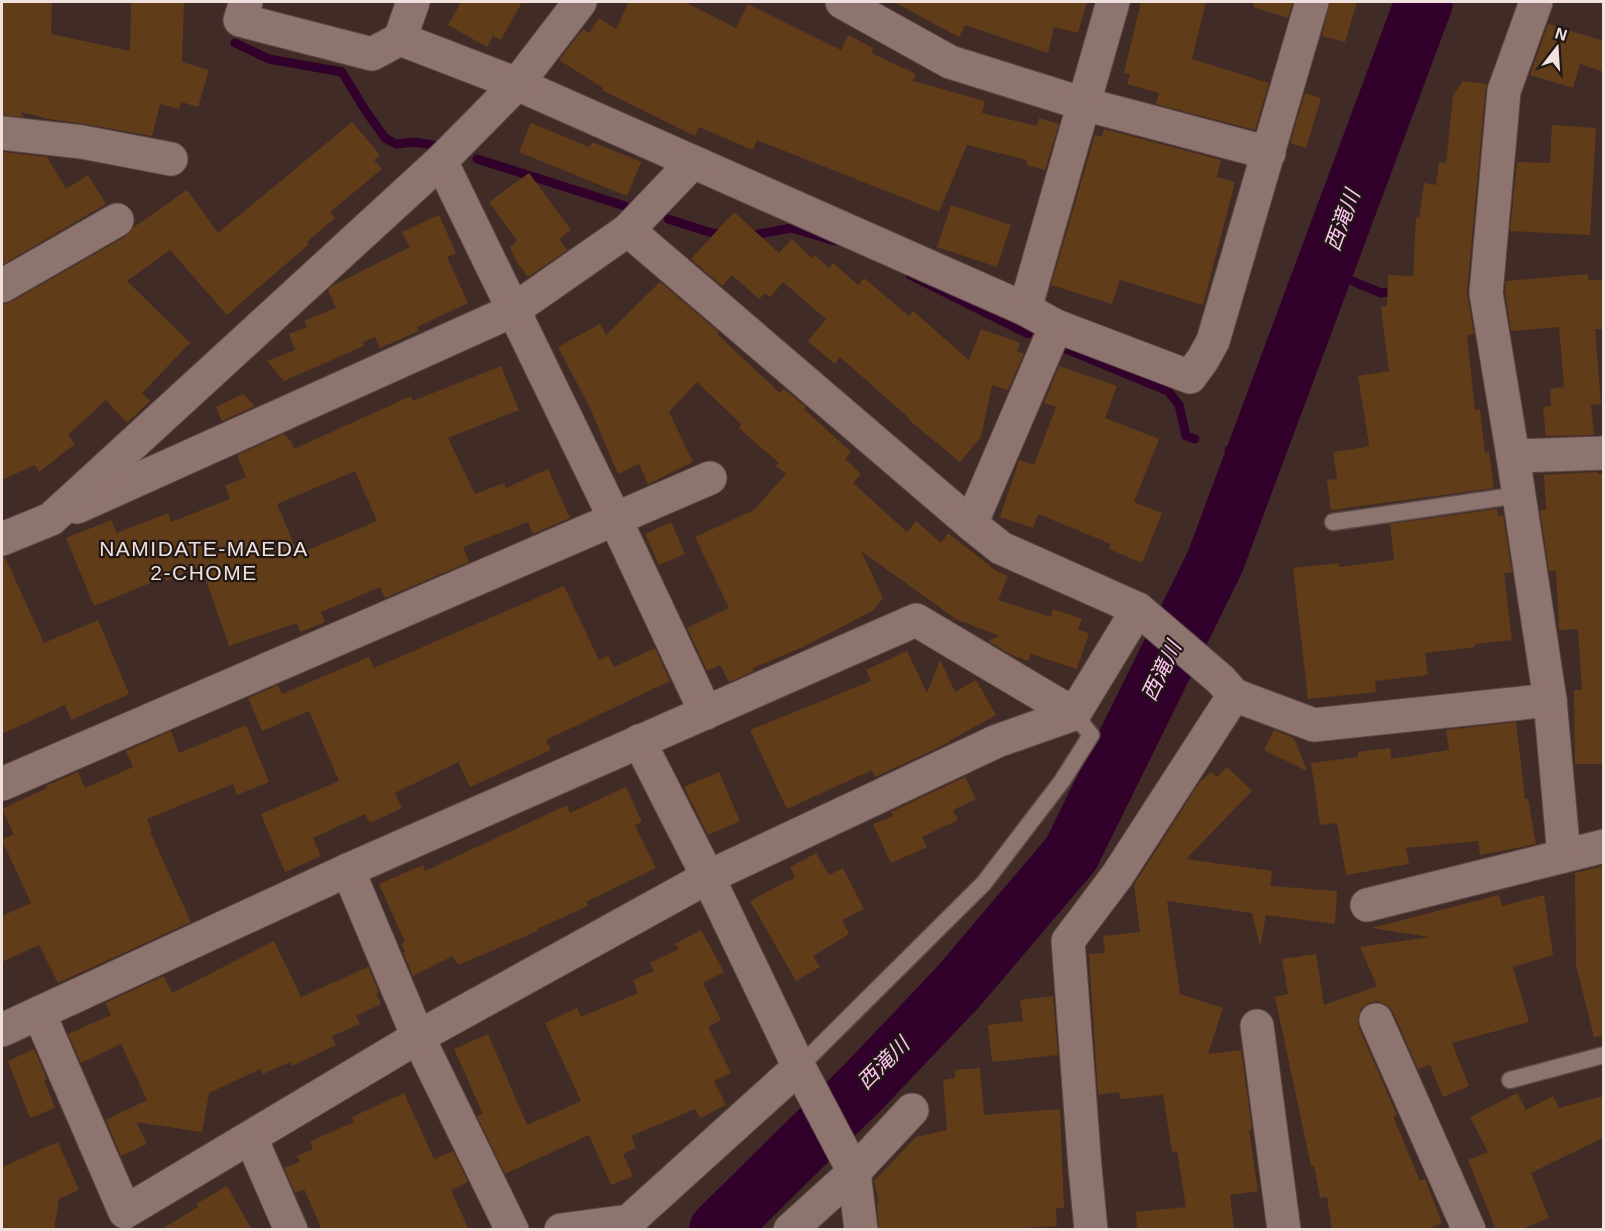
<svg xmlns="http://www.w3.org/2000/svg" width="1605" height="1231" font-family="Helvetica,'Noto Sans JP',sans-serif">
	<rect width="100%" height="100%" fill="#412b27"/>
	<g fill="none" stroke-linecap="round" stroke-linejoin="round">
		<g stroke="#31002b" stroke-width="9">
			<path d="M235,43L269,59L342,72L365,110L385,138L396,144L414,142L433,145"/>
			<path d="M477,159L625,206"/>
			<path d="M668,219L712,233L726,234"/>
			<path d="M749,236L791,228L835,241"/>
			<path d="M1323,269L1381,293L1400,290"/>
			<path d="M910,275L1028,334"/>
			<path d="M1059,346L1168,391L1179,405L1186,436L1195,439"/>
			<path d="M1229,450L1254,458"/>
		</g>
		<path stroke="#31002b" stroke-width="58" d="M718,1230L864,1086L958,987L1071,854L1215,562L1424,2"/>
	</g>
	<g fill="#613c19" fill-rule="evenodd">
		<path d="M2,2H52L51,34L130,51L131,2H184L182,62L209,70L198,107L181,102L179,109L160,104L152,136L85,124L49,119L21,112L23,117L2,115Z"/>
		<path d="M461,2H522L501,40L493,36L487,47L448,25Z"/>
		<path d="M629,2H685L736,28L748,4L841,50L848,35L873,48L871,53L916,74L913,81L985,101L982,113L1037,126L1039,118L1059,124L1045,170L1026,165L1027,160L967,145L939,212L757,140L753,150L699,127L695,136L602,90L603,88L559,60L583,29L589,33L599,18L616,29Z"/>
		<path d="M894,2H1087L1078,33L1054,27L1048,53L965,25L959,37Z"/>
		<path d="M1141,2H1206L1192,59L1269,83L1255,130L1156,104L1159,93L1127,84L1130,75L1124,73Z"/>
		<path d="M1254,2H1293L1288,18L1253,7Z"/>
		<path d="M1330,2H1357L1345,42L1322,36Z"/>
		<path d="M1548,24L1604,41V72L1580,64L1573,88L1530,75Z"/>
		<path d="M1463,81L1486,84L1467,292L1474,334L1467,335L1475,410L1480,409L1485,453L1489,452L1494,488L1331,510L1327,480L1337,479L1333,452L1366,447L1369,445L1358,376L1389,371L1381,307L1387,306L1388,275L1413,276L1416,218H1419L1424,183L1436,185L1439,162L1446,163L1453,96Z"/>
		<path d="M1305,93L1321,98L1306,148L1290,143Z"/>
		<path d="M352,122L380,155L374,160L382,169L330,212L335,218L307,242L309,244L227,315L170,250L127,281L190,343L142,393L150,401L127,423L106,400L68,435L75,444L39,472L35,465L2,480V305L11,302L126,236L134,227L187,190L218,233Z"/>
		<path d="M531,123L589,147L592,142L641,162L627,196L519,152Z"/>
		<path d="M1552,125L1596,128L1590,235L1510,231L1517,162L1550,163Z"/>
		<path d="M1104,129L1221,160L1217,177L1235,182L1203,305L1120,280L1112,304L1051,285L1095,135L1102,137Z"/>
		<path d="M2,152L47,157L66,189L88,175L106,204L2,265Z"/>
		<path d="M529,173L571,230L559,239L567,250L528,277L516,261L510,247L517,241L489,202Z"/>
		<path d="M951,205L1011,225L997,267L937,247Z"/>
		<path d="M734,212L779,253L792,239L812,258L814,255L829,268L833,263L858,285L864,278L909,316L913,311L969,360L981,329L1020,343L1017,351L1024,354L1008,390L992,385L981,437L960,462L909,420L910,419L840,357L835,364L808,341L826,319L783,282L770,297L765,293L759,299L732,275L722,286L691,259Z"/>
		<path d="M439,215L456,253L447,257L468,303L417,327L419,331L380,348L375,337L363,342L364,346L284,381L267,361L295,350L289,334L307,327L304,321L336,308L328,290L332,286L410,247L402,232Z"/>
		<path d="M1588,274V280H1604V329H1595L1601,404L1591,405L1594,435L1546,436L1543,407L1551,406L1550,389L1564,387L1559,327L1511,331L1505,292L1506,281Z"/>
		<path d="M660,282L719,332L717,334L780,393L784,389L806,407L804,409L851,452L845,459L861,474L853,483L907,532L916,521L941,543L948,533L996,571L1008,576L998,600L1051,617L1053,609L1082,619L1078,630L1089,633L1077,669L1031,654L1028,661L1012,655L988,641L999,636L956,619L861,551L883,598L874,610L803,647L753,668L754,671L729,682L720,665L707,671L687,628L729,608L695,537L754,510L786,474L776,466L779,463L739,428L741,424L697,382L669,412L693,462L648,484L639,464L618,474L590,408L558,347L600,324L606,335Z"/>
		<path d="M501,366L519,410L448,438L475,494L504,483L506,488L548,469L570,518L533,534L528,522L463,547L469,562L385,598L380,587L321,612L325,622L300,632L297,623L229,646L201,566L166,581L165,577L94,606L66,538L111,520L117,533L168,513L171,522L230,499L225,486L246,477L237,455L284,434L291,442L294,449L411,396L413,401ZM355,471L377,521L298,554L277,504Z"/>
		<path d="M1059,366L1117,386L1105,418L1159,439L1134,502L1162,513L1142,563L1109,549L1111,544L1038,514L1033,528L1000,517L1019,460L1034,465L1056,407L1044,403Z"/>
		<path d="M243,394L255,406L222,421L216,407Z"/>
		<path d="M1597,472V474H1604V764H1575L1574,690H1582L1578,629L1559,630L1556,571H1549L1540,510H1546L1544,475Z"/>
		<path d="M1497,509L1498,516L1503,515L1512,573H1504L1512,640L1475,644V647L1425,653L1428,675L1375,681L1376,692L1308,699L1293,568L1339,563V567L1394,560L1390,524Z"/>
		<path d="M671,522L685,554L659,565L645,534Z"/>
		<path d="M2,557H5L44,643L98,620L129,694L71,720L65,705L2,734Z"/>
		<path d="M564,586L599,660L608,656L614,667L655,648L670,681L546,740L551,750L470,787L458,762L395,793L402,808L370,823L365,814L313,838L321,856L285,872L261,814L339,781L309,711L262,731L248,698L278,685L282,694L369,657L374,668Z"/>
		<path d="M907,651L927,693L940,660L955,692L976,680L996,715L949,741L950,742L875,777L872,770L787,809L750,730L871,681L866,670Z"/>
		<path d="M1516,722L1525,799H1528L1536,844L1480,855L1478,841L1406,848L1409,864L1346,875L1337,823L1320,825L1311,763L1358,757V752L1390,748L1391,759L1449,750L1446,730Z"/>
		<path d="M246,725L269,782L237,795L233,784L147,819L152,831L150,832L191,922L58,983L39,945L2,962V916L31,903L2,840L14,834L2,809L47,788L46,786L78,772L85,788L133,767L126,751L171,731L179,753Z"/>
		<path d="M1274,730L1294,738L1307,771L1264,750Z"/>
		<path d="M1227,767L1252,791L1186,859L1272,871L1270,886L1337,891L1335,924L1266,915L1260,947L1252,913L1167,901L1180,994L1223,1008L1208,1054L1241,1050L1252,1130H1249L1258,1191L1230,1195L1234,1230H1137L1136,1212L1186,1207L1177,1151L1172,1152L1163,1095L1120,1099L1119,1092L1098,1095L1089,954L1105,953L1103,936L1140,932L1134,885L1199,783L1211,772L1217,777Z"/>
		<path d="M719,772L740,821L708,835L684,787Z"/>
		<path d="M965,777L976,799L953,810L958,820L922,837L927,847L891,863L873,824L893,816L891,812Z"/>
		<path d="M626,787L642,822L635,825L656,868L586,902L588,906L537,929L538,931L458,965L453,956L413,976L403,952H405L401,944L405,942L379,884L423,865L425,871L567,805L570,813Z"/>
		<path d="M816,853L829,875L843,868L864,909L842,920L849,934L813,956L820,967L796,981L750,901L795,877L790,867Z"/>
		<path d="M1604,866V1036L1594,1037L1576,965L1575,873Z"/>
		<path d="M1499,895L1502,906L1544,895L1553,955L1513,967L1529,1022L1452,1043L1469,1086L1443,1097L1430,1065L1418,1069L1393,1012L1387,1005L1377,1001L1368,1003L1361,1009L1358,1017L1359,1028L1397,1115L1393,1116L1420,1181L1425,1179L1442,1223L1426,1230H1332L1327,1197L1320,1198L1314,1165L1311,1166L1275,997L1288,994L1282,959L1316,954L1324,1005L1377,986L1360,947L1429,937L1371,928Z"/>
		<path d="M701,930L724,972L703,983L721,1020L708,1027L731,1073L714,1081L726,1105L700,1118L695,1109L631,1136L636,1148L623,1154L633,1176L611,1185L589,1135L505,1174L477,1116L483,1114L454,1049L488,1034L527,1125L581,1101L545,1023L577,1008L581,1017L638,993L633,980L654,971L650,963L679,949L675,944Z"/>
		<path d="M274,941L301,997L368,967L379,992L376,993L381,1004L356,1016L360,1024L332,1036L336,1045L292,1066L290,1062L263,1074L260,1069L209,1093L202,1132L136,1122L147,1144L121,1156L106,1120L147,1100L121,1044L81,1063L68,1034L111,1015L105,1003L164,976L172,993Z"/>
		<path d="M1053,996L1058,1055L992,1062L988,1025L1023,1021L1020,1000Z"/>
		<path d="M34,1049L47,1079L44,1080L55,1108L30,1118L8,1061Z"/>
		<path d="M980,1068L984,1115L1060,1109L1064,1208H1056L1057,1226L986,1230H879L877,1203L879,1202L874,1181L916,1137L947,1130L943,1080L955,1078V1070Z"/>
		<path d="M404,1093L434,1159L453,1151L468,1182L451,1190L469,1230H322L304,1189L295,1193L284,1168L300,1162L297,1156L313,1149L310,1141L354,1122L352,1117Z"/>
		<path d="M1517,1093L1526,1110L1553,1096L1559,1108L1604,1096V1137L1531,1173L1549,1218L1520,1230H1496L1468,1160L1488,1152L1470,1117Z"/>
		<path d="M58,1142L79,1190L59,1199L54,1230H2V1167Z"/>
		<path d="M227,1186L252,1230H160L198,1207L196,1204Z"/>
	</g>
	<g fill="none" stroke-linecap="round" stroke-linejoin="round">
		<defs>
			<g id="lane">
				<path d="M1333,522L1519,495"/>
				<path d="M799,1067L984,883L1062,781L1091,735L1074,714"/>
				<path d="M1510,1080L1604,1055"/>
			</g>
			<g id="street">
				<path d="M246,2L240,20L372,54L400,39L517,84L1025,309L1056,326L1190,377L1203,359L1213,341L1312,2"/>
				<path d="M842,2L950,62L1084,104L1269,153"/>
				<path d="M1536,2L1504,91L1486,293L1513,456L1550,700L1564,856L1604,846"/>
				<path d="M400,39L413,2"/>
				<path d="M2,133L82,142L171,159"/>
				<path d="M441,161L615,519L706,713"/>
				<path d="M693,162L628,230L971,524L1001,548L1138,609L1221,680L1234,695L1314,725L1550,700"/>
				<path d="M2,286L117,220"/>
				<path d="M1025,309L1113,2"/>
				<path d="M1513,456L1604,453"/>
				<path d="M77,507L512,311L628,230"/>
				<path d="M971,524L1056,326"/>
				<path d="M2,539L51,519L441,161L517,84L580,2"/>
				<path d="M639,741L708,877L799,1067L854,1172L861,1230"/>
				<path d="M2,784L710,478"/>
				<path d="M348,870L418,1037L512,1230"/>
				<path d="M1367,905L1564,856"/>
				<path d="M39,1013L125,1212L418,1037L708,877L997,741L1074,714"/>
				<path d="M1376,1020L1469,1230"/>
				<path d="M1257,1026L1284,1230"/>
				<path d="M2,1030L348,870L916,620L1074,714L1138,609"/>
				<path d="M251,1138L291,1230"/>
				<path d="M561,1230L629,1221L799,1067"/>
				<path d="M790,1230L854,1172L912,1110"/>
				<path d="M1091,1230L1085,1168L1068,941L1117,876L1234,695"/>
			</g>
		</defs>
		<use href="#lane" stroke="#5b4945" stroke-width="19"/>
		<use href="#street" stroke="#5b4945" stroke-width="35"/>
		<use href="#lane" stroke="#8e746e" stroke-width="16"/>
		<use href="#street" stroke="#8e746e" stroke-width="33"/>
	</g>
	<g text-anchor="middle" dominant-baseline="central" stroke-width="4.5" stroke-linejoin="round" paint-order="stroke">
		<g font-size="21" font-style="italic" fill="#fec3f1" stroke="#211715">
			<text transform="translate(1342 220) rotate(-70)">西滝川</text>
			<text transform="translate(1161 671) rotate(-64)">西滝川</text>
			<text transform="translate(883 1063) rotate(-45)">西滝川</text>
		</g>
		<g font-size="21" letter-spacing="1.5" fill="#f0e1de" stroke="#211715">
			<text x="204" y="548">NAMIDATE-MAEDA<tspan x="204" dy="24">2-CHOME</tspan></text>
		</g>
	</g>
	<rect width="1605" height="1231" fill="none" stroke="#f0e1de" stroke-width="6"/>
	<g transform="translate(1557 48) rotate(17)" stroke="#211715" stroke-width="4.5" paint-order="stroke">
	<path d="M0-4.5L10 22L0 15L-10 22Z" fill="#f0e1de"/>
	<text y="-9" font-size="16" font-weight="bold" text-anchor="middle" fill="#f0e1de">N</text>
	</g>
</svg>
